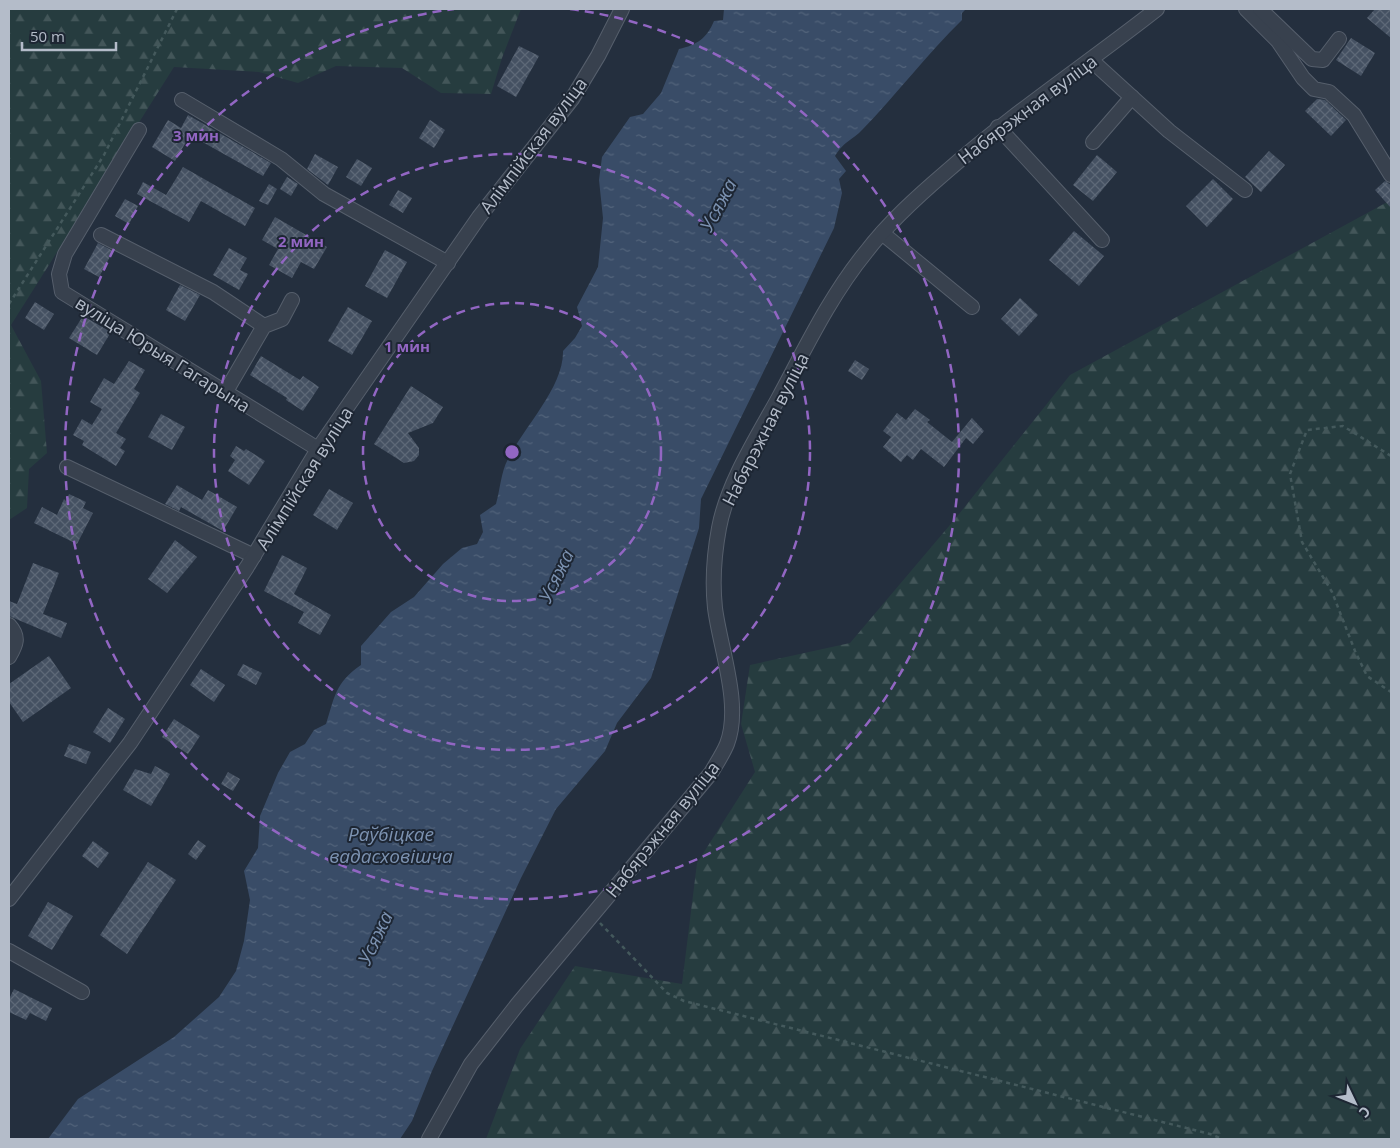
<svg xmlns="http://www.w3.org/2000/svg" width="1400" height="1148" font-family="'Open Sans',sans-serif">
	<defs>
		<pattern id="forest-firs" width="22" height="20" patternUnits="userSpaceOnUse" patternTransform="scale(1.25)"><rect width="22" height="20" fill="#263c3f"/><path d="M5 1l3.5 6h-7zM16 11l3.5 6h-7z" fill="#435659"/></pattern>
		<pattern id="water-ripples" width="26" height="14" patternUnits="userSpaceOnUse" patternTransform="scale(1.25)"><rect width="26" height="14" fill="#394c67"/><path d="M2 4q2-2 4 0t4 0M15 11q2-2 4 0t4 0" fill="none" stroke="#53647b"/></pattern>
		<pattern id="building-cross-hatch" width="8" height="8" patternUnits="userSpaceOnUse" patternTransform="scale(1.25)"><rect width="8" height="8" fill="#455162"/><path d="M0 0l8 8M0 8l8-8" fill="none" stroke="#5d6877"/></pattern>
	</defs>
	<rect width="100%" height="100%" fill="#242f3e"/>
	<g fill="url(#forest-firs)">
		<path d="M9,9H521L502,58L491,94L441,93L402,68L336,66L298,83L259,72L174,67L11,325L41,381L47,453L29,469L27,508L9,520Z"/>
		<path d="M1391,200V1139H486L520,1049L575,966L682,984L697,863L755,772L741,724L750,665L850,643L955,519L1070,375Z"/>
	</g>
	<path fill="url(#water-ripples)" d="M724,9H966L962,13V20C927,54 897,94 863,129C852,141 845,140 835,156L846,171L839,179L842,193L834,228L701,499L699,528L651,678L617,723L605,751L556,809L521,878L432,1071L412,1121L400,1139H48L78,1099L174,1037L219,997L236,971L244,941L250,900L244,871L258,848L260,816L278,773L290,752L305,744L314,730L326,724C335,696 335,683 361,665V646L391,612L414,597L443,564L462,548L477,544L483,532L480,515L496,504C500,490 501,472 508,459C524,427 564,387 563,351L575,338L582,326L577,307L598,267L603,218L599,180L602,157L630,117L643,114L661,93L679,49C697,45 707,38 714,21L723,20Z"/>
	<g fill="url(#building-cross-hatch)">
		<path d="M1375,9H1391V38L1367,18Z"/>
		<path d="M1351,38L1375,53L1361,76L1336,60Z"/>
		<path d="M519,46L539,56L516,97L497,86Z"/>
		<path d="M1317,99L1325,100L1346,120L1331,136L1305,111Z"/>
		<path d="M188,115L271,163L263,176L190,135L175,161L152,147L168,120L181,128Z"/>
		<path d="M430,120L445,130L434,148L419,138Z"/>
		<path d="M1269,151L1285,165L1261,192L1245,177Z"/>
		<path d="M315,154L338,167L328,185L307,169Z"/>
		<path d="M1097,155L1117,172L1093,201L1073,185Z"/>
		<path d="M357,159L372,168L361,186L346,177Z"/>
		<path d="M183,167L255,208L245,226L201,201L189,222L137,194L143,182L166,195Z"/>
		<path d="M287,177L298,184L291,196L280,189Z"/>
		<path d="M1213,179L1233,199L1207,227L1186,206Z"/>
		<path d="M1385,181L1391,185V208L1375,190Z"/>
		<path d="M269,184L277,189L268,205L259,201Z"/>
		<path d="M398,190L412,198L403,213L389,205Z"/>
		<path d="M125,199L138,206L129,224L115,216Z"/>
		<path d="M275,217L327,247L314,269L301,262L292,278L269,265L278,249L262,240Z"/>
		<path d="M1074,231L1104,256L1079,286L1049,260Z"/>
		<path d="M98,243L113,251L99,277L84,269Z"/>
		<path d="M229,248L247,258L240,270L248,274L239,290L213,275Z"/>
		<path d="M385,250L407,262L387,298L365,286Z"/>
		<path d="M180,285L200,295L185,321L166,310Z"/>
		<path d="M1020,298L1038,315L1019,336L1001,319Z"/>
		<path d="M35,302L54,314L44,330L25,318Z"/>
		<path d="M348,307L372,321L352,355L328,341Z"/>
		<path d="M83,316L111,332L97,355L69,338Z"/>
		<path d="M261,356L300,380L303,376L319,387L303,411L286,400L287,398L250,375Z"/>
		<path d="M855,360L869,369L862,380L848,371Z"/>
		<path d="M129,361L145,370L134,389L140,393L116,433L126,439L120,448L125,451L116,466L82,445L84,441L73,435L82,419L92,425L102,409L90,402L104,378L114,384Z"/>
		<path d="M411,386L443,407L433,423L408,433L419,448V455L414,461L404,463L374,444Z"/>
		<path d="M915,409L930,420L927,422L952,442L972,418L984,431L973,444L966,438L944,467L921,449L913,460L907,455L901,462L883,447L891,437L883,431L897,413L906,420Z"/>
		<path d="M161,414L185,427L172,450L148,437Z"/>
		<path d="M236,446L244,451L246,449L265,461L249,485L228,471L235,460L230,456Z"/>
		<path d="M177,485L202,500L208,490L237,507L223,531L181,507L179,511L165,504Z"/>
		<path d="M329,489L353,503L337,530L313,515Z"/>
		<path d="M69,494L86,502L83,508L93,513L77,544L34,523L42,507L57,515L64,499L66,501Z"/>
		<path d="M175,540L197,557L167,593L148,579Z"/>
		<path d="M282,555L307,568L294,594L331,615L320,635L298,623L304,612L264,591Z"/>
		<path d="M33,563L59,573L43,614L67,623L61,638L9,616V601L17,604Z"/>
		<path d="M49,656L71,688L23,722L9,702V684Z"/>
		<path d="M243,664L262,673L256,685L237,675Z"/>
		<path d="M201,669L225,685L214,702L190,685Z"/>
		<path d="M108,708L125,719L110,743L93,732Z"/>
		<path d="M174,719L200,736L188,754L162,737Z"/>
		<path d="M69,744L91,752L86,764L64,756Z"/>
		<path d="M155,766L170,774L151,806L123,790L135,769L151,774Z"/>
		<path d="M228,772L240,779L233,791L221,784Z"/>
		<path d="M198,840L206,846L196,860L188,854Z"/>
		<path d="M93,841L109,853L98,868L82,856Z"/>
		<path d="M148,862L176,880L127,954L100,935Z"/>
		<path d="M48,902L73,916L52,950L28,936Z"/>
		<path d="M14,989L52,1008L46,1021L30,1013L26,1020L9,1012V999Z"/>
	</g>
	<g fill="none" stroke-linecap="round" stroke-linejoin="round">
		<defs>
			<g id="minor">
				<path d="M1246,9L1278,41L1303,78L1314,89L1329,92L1354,115L1391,175"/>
				<path d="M1260,9L1312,59L1323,60L1339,39"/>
				<path d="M1091,60L1169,131L1245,190"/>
				<path d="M182,100L281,159L324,194L448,263"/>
				<path d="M998,127L1102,240"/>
				<path d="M139,130L65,254L59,274L62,292L318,449"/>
				<path d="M1093,142L1132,97"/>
				<path d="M882,233L972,307"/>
				<path d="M101,235L213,292L264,326"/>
				<path d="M225,393L264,326L282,319L292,300"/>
				<path d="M67,467L254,556"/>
				<path d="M9,625C20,637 16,645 9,657"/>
				<path d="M9,899L130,743L247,567L318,449L479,217L572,99L598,56L622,9"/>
				<path d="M9,951L82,992"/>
				<path d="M429,1139L471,1064L517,1005L711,773C716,764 723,754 727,744C742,705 720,648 715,608C712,580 714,555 719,528C727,484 757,437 778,399C805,349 830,296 866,252C889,222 918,196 946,172C1013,113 1087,64 1157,9"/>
			</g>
		</defs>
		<use href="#minor" stroke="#565f6c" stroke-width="16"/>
		<g stroke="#44595c" stroke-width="2.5" stroke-dasharray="4 4" stroke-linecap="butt">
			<path d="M9,304L104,155L177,9"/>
			<path d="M1391,456L1343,426L1307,430L1290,474L1302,542L1332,592L1355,651L1367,676L1391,692"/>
			<path d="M600,923L667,993L684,1001L1210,1134L1222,1139"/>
		</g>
		<use href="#minor" stroke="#38414e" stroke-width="14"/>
	</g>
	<g fill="none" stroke="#9266c3" stroke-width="2.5" stroke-dasharray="9 6">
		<circle cx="512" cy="452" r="149"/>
		<circle cx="512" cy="452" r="298"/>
		<path d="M570 9A447 447 0 1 1 454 9"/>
	</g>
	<g text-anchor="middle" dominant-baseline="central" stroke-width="4" stroke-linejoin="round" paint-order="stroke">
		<g font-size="18" fill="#b4bcc9" stroke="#1d2633">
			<text transform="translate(1027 109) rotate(-37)">Набярэжная вуліца</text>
			<text transform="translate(533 145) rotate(-53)">Алімпійская вуліца</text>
			<text transform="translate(163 354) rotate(32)">вуліца Юрыя Гагарына</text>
			<text transform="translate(765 429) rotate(-63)">Набярэжная вуліца</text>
			<text transform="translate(304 478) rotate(-58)">Алімпійская вуліца</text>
			<text transform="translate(662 829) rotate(-51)">Набярэжная вуліца</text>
		</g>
		<g font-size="19" font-style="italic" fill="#7c92b1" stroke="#1d2633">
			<text transform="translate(718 205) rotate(-62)">Усяжа</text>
			<text transform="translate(556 576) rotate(-64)">Усяжа</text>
			<text x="391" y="834">Раўбіцкае<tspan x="391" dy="22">вадасховішча</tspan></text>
			<text transform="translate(375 938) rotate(-65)">Усяжа</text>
		</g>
	</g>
	<circle cx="512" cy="452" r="8" fill="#9266c3" stroke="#1d2633" stroke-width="2.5"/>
	<g font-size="15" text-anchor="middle" font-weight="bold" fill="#9266c3" stroke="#1d2633" stroke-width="4" stroke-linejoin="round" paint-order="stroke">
		<text x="196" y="141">3 мин</text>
		<text x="301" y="247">2 мин</text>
		<text x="407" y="352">1 мин</text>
	</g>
	<rect width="1400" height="1148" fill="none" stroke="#b4bcc9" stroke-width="20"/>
	<g transform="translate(1355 1103) rotate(133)" stroke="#1d2633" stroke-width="4" paint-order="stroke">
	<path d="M0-4L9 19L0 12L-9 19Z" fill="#b4bcc9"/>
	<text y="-8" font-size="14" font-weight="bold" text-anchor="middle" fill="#b4bcc9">С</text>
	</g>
	<path d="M22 42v8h94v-8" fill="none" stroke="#b4bcc9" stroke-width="2.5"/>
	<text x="30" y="42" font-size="15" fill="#b4bcc9" stroke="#1d2633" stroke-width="4" paint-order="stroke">50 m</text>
</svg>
